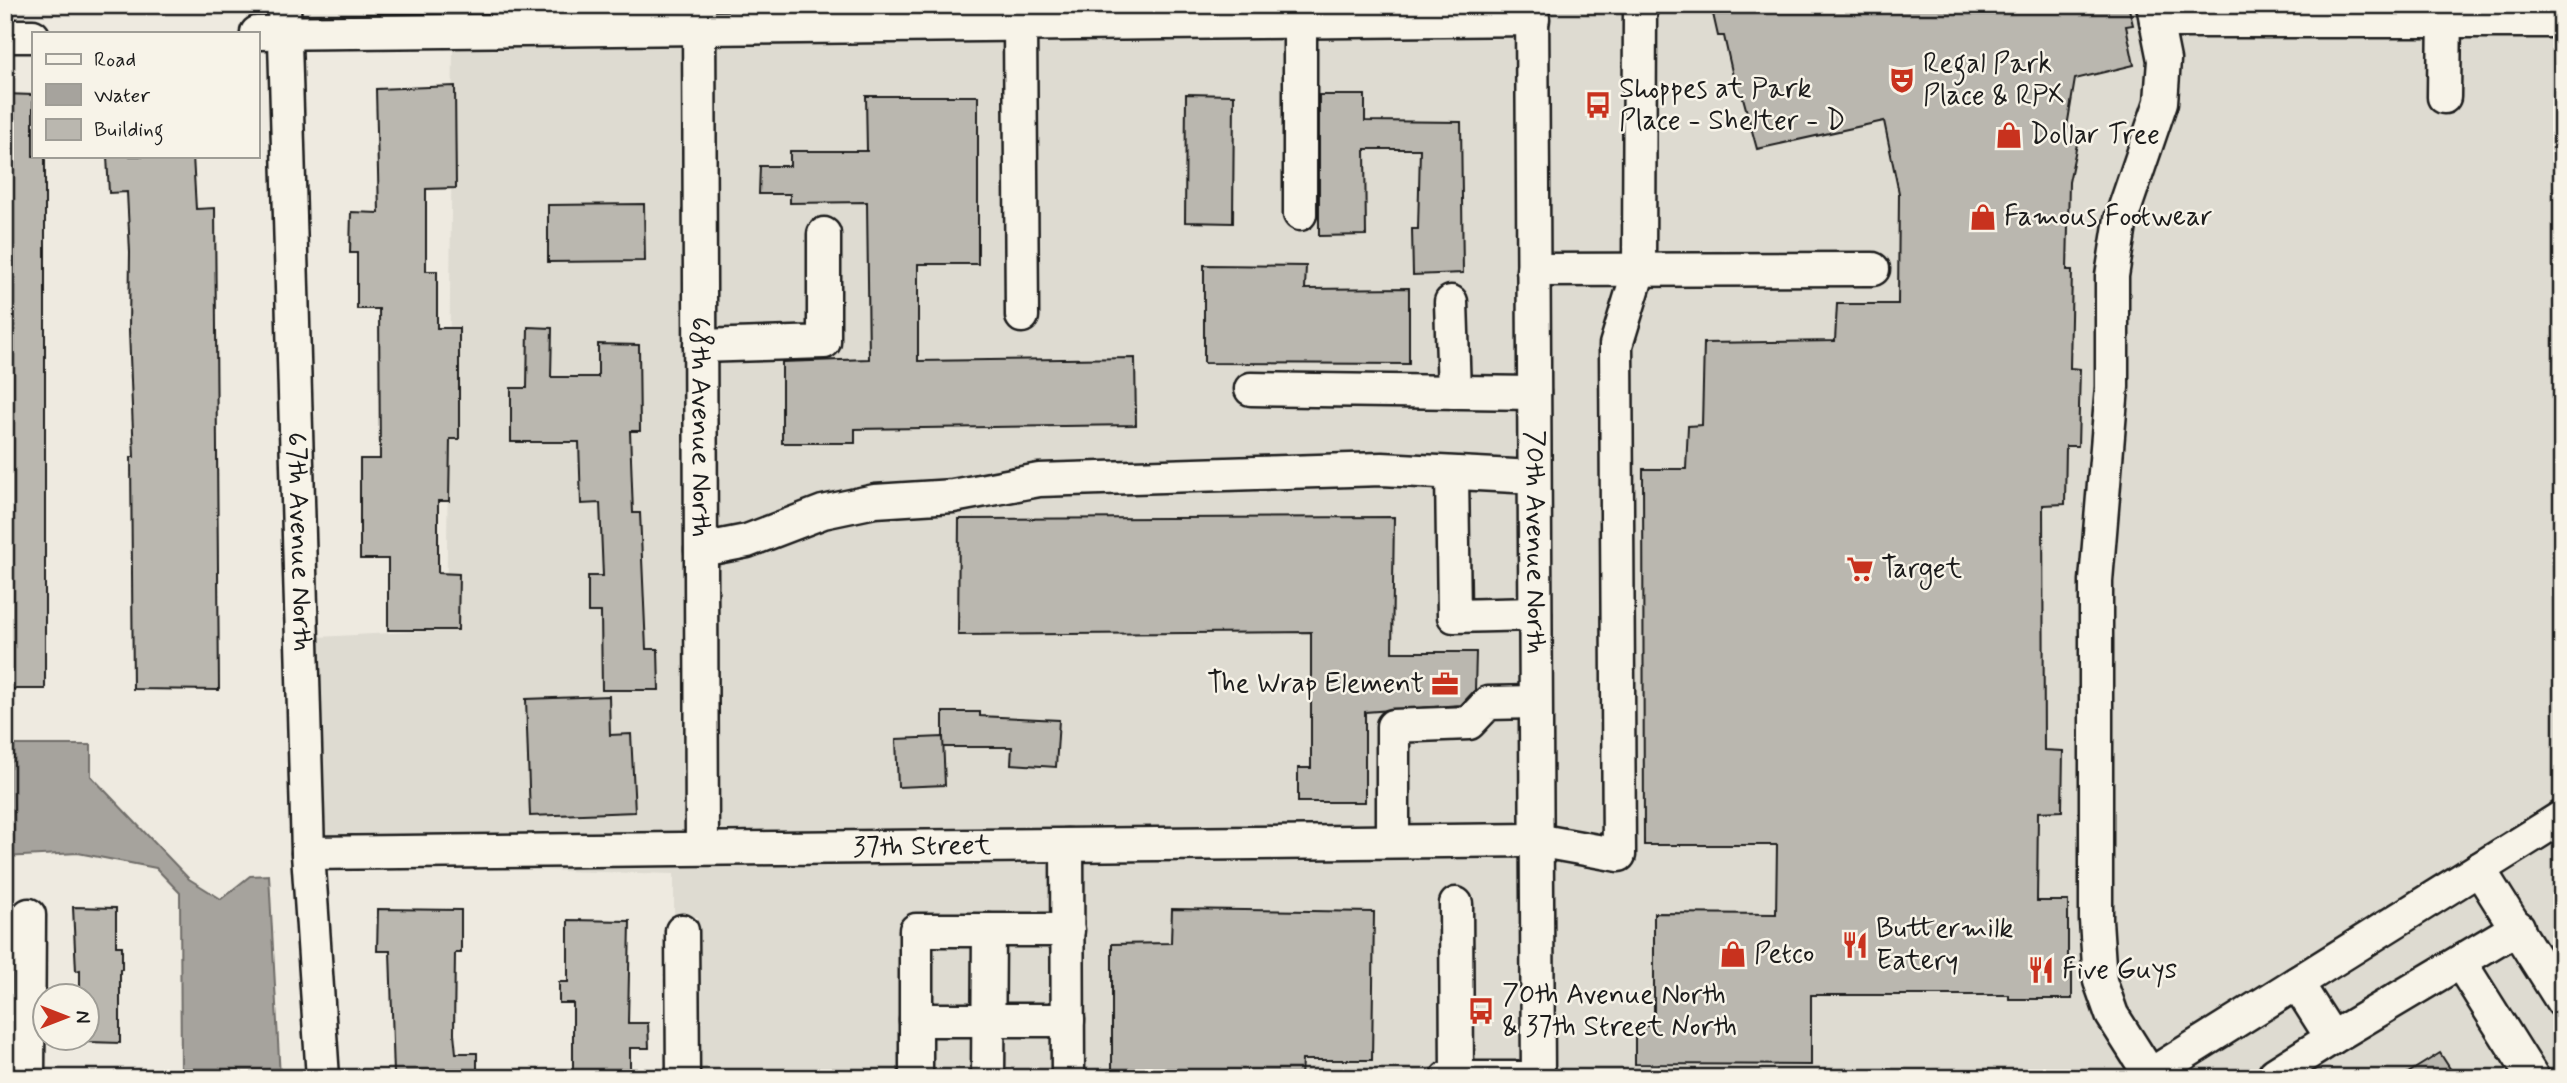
<svg xmlns="http://www.w3.org/2000/svg" width="2567" height="1083" font-family="Mynerve,sans-serif">
	<rect width="100%" height="100%" fill="#eeeae0"/>
	<filter id="ink" filterUnits="userSpaceOnUse"><feTurbulence type="fractalNoise" baseFrequency=".0143" numOctaves="2"/><feDisplacementMap in="SourceGraphic" scale="14" xChannelSelector="R" yChannelSelector="G"/><feConvolveMatrix kernelMatrix="1 2 1 2 8 2 1 2 1" color-interpolation-filters="sRGB"/></filter>
	<g filter="url(#ink)">
		<g fill="#dedbd1">
			<path d="M454,5H683V14L454,17Z"/>
			<path d="M715,5H1103V10L715,14Z"/>
			<path d="M1135,5H1503L1135,10Z"/>
			<path d="M1549,5H2562V1078H1554Z"/>
			<path d="M1517,34L1520,826L718,834L715,43Z"/>
			<path d="M683,43L686,834L324,838L318,637L446,630L453,45Z"/>
			<path d="M1520,854L1522,1078H699L698,917L674,916V874L385,866Z"/>
		</g>
		<path fill="#a6a39d" stroke="#6f6d69" stroke-width="2" d="M5,745H91V776L189,879L221,899L250,876L269,875L280,1078H181L180,893L156,868L78,853L5,857Z"/>
		<g fill="#bab7af" stroke="#1c1c1c" stroke-width="2">
			<path d="M1711,5H2128L2133,25L2126,26L2134,65L2075,79L2067,127L2080,130L2069,182L2067,270H2072L2070,368L2080,369L2078,446H2066L2065,504L2043,505L2044,750L2063,751L2062,811L2038,812L2037,901H2068V963H2072V999H2009V995H1811V1065L1635,1064V1026H1654V913L1776,914L1777,845H1644L1643,469H1686L1688,426L1702,425L1704,343L1835,341L1837,304H1898L1899,193L1884,121L1757,149L1742,94H1737L1724,36H1718Z"/>
			<path d="M455,86L456,188L426,189V271H437V328H459V439H450L449,501H438V573L459,574L458,630H388V559H360V459H380L379,309H357V253H350L351,212L379,213L376,89Z"/>
			<path d="M5,94L33,95V156H45V689H5Z"/>
			<path d="M1186,94L1234,95L1233,223L1185,222Z"/>
			<path d="M1319,95H1365V121L1461,122L1463,273L1413,275L1412,229H1418L1420,149H1365L1366,235L1319,236Z"/>
			<path d="M866,96H978V264H918V361L1135,358L1136,425L855,429V443H782V362L869,359L867,202L790,203V194H759L760,166H790V151H867Z"/>
			<path d="M107,156H193L196,209L215,208L219,690L133,689L131,457H134L129,330L130,252L127,192L109,193Z"/>
			<path d="M644,204L645,261L548,262V205Z"/>
			<path d="M1204,265L1306,266L1305,289L1409,288V364L1204,363Z"/>
			<path d="M528,327L552,328L551,377H598V344L639,345L640,431H630L633,513H640L646,649H658L659,690H602L601,612H588V576H603L600,503L581,504L579,442H511V388H527Z"/>
			<path d="M1394,517L1392,652H1476L1475,690L1461,705L1365,712V802H1298V768H1311V632L958,635L959,519Z"/>
			<path d="M609,696L610,735L631,734L635,812L530,816L526,699Z"/>
			<path d="M943,712H980V716L1059,720L1056,767L1011,764L1012,747H943Z"/>
			<path d="M943,737L945,785L898,787L896,739Z"/>
			<path d="M73,907L116,908V946H122V969H120V1043L88,1042V996H80V970L76,971Z"/>
			<path d="M378,909L461,910V953H455L454,1033L456,1053H477V1074H394L390,951H377Z"/>
			<path d="M1172,909L1374,912L1372,1060H1302L1301,1078H1112V944L1171,943Z"/>
			<path d="M568,920L630,921L628,1023H648L649,1048H630V1073L573,1074V1003H559V982H568Z"/>
			<path d="M2440,1053L2456,1078H2400Z"/>
		</g>
		<g fill="none" stroke-linecap="round" stroke-linejoin="round">
			<defs>
				<g id="minor">
					<path id="s1" d="M284,5L308,853L323,1078"/>
					<path id="s2" d="M699,5L702,848"/>
					<path id="s3" d="M1532,5L1538,1078"/>
					<path d="M2156,21H2562"/>
					<path d="M1020,25L1022,316"/>
					<path d="M257,33L1533,19"/>
					<path d="M5,36H33"/>
					<path d="M2444,97L2445,5"/>
					<path d="M1300,214V22"/>
					<path d="M1533,270L1873,269"/>
					<path d="M1451,302L1454,392"/>
					<path d="M700,346L824,342V234"/>
					<path d="M1251,389L1534,393"/>
					<path d="M1452,474L1454,616L1535,614"/>
					<path d="M701,550L747,541L823,512L875,501L953,496L1039,480L1382,469L1534,477"/>
					<path d="M1393,841V726L1469,723L1488,703L1535,702"/>
					<path d="M1067,845L1068,1078"/>
					<path id="s4" d="M308,853L1536,840L1619,855L1616,345L1639,270L1640,5"/>
					<path d="M2479,869L2562,1001"/>
					<path d="M1456,904L1457,1077"/>
					<path d="M682,931L683,1078"/>
					<path d="M2460,962L2533,1078"/>
					<path d="M916,1020H1068"/>
					<path d="M2332,1038L2518,927"/>
					<path d="M28,1078L29,915"/>
					<path d="M916,1078V930H1068"/>
					<path d="M988,1078L989,930"/>
					<path d="M1447,1078H1538"/>
					<path d="M2145,1078L2562,817"/>
					<path d="M2152,1078L2112,1015L2100,981L2096,920V581L2112,387V276L2121,219L2161,102L2164,60L2153,5"/>
					<path d="M2276,1078L2275,1074L2332,1038L2297,983"/>
				</g>
			</defs>
			<use href="#minor" stroke="#1c1c1c" stroke-width="37"/>
			<use href="#minor" stroke="#f7f3e8" stroke-width="32"/>
		</g>
	</g>
	<defs>
		<symbol id="theatre-bare" viewBox="-9 -9 18 18"><path d="M-5-5.5Q0-4 5-5.5V0Q5 5 0 6Q-5 5-5 0ZM-3.3-2.5H-1v1.5H-3.3ZM1-2.5H3.3v1.5H1ZM-2.8 1Q0 5.5 2.8 1Z" fill="#c8321e" stroke="#f7f3e8" stroke-width="2.5" paint-order="stroke"/></symbol>
		<symbol id="bus-bare" viewBox="-9 -9 18 18"><path d="M-5-6H5V4H4V6H2V4H-2V6H-4V4H-5ZM-3.5-4V0h7V-4ZM-3.5 1.2v1.5H-2V1.2ZM2 1.2v1.5H3.5V1.2Z" fill="#c8321e" stroke="#f7f3e8" stroke-width="2.5" paint-order="stroke"/></symbol>
		<symbol id="shop-bare" viewBox="-9 -9 18 18"><path d="M-5-2.5h2.3a2.7 3.5 0 0 1 5.4 0H5L5.5 6h-11ZM-1.5-2.5h3a1.5 2.3 0 0 0-3 0Z" fill="#c8321e" stroke="#f7f3e8" stroke-width="2.5" paint-order="stroke"/></symbol>
		<symbol id="supermarket-bare" viewBox="-9 -9 18 18"><path d="M-6-5.5h2.5l.6 2H6L4.5 2H-2.5L-4.4-4H-6ZM-1.5 3.2a1.3 1.3 0 1 0 .1 0ZM3 3.2a1.3 1.3 0 1 0 .1 0Z" fill="#c8321e" stroke="#f7f3e8" stroke-width="2.5" paint-order="stroke"/></symbol>
		<symbol id="office-bare" viewBox="-9 -9 18 18"><path d="M-6-3h4V-5.5h4V-3h4V5H-6ZM-1-4.5V-3h2v-1.5ZM-6 0V1H6V0Z" fill="#c8321e" stroke="#f7f3e8" stroke-width="2.5" paint-order="stroke"/></symbol>
		<symbol id="restaurant-bare" viewBox="-9 -9 18 18"><path d="M-5-6h1v4h1v-4h1v4h1v-4h1v5L-1.5 .5V6h-2V.5L-5-1ZM5-6V6H3V1.5H1.5Q1.5-4 5-6Z" fill="#c8321e" stroke="#f7f3e8" stroke-width="2.5" paint-order="stroke"/></symbol>
	</defs>
	<g fill-rule="evenodd">
		<use href="#theatre-bare" x="1883" y="61" width="38" height="38"/>
		<use href="#bus-bare" x="1579" y="86" width="38" height="38"/>
		<use href="#shop-bare" x="1990" y="116" width="38" height="38"/>
		<use href="#shop-bare" x="1964" y="198" width="38" height="38"/>
		<use href="#supermarket-bare" x="1841" y="550" width="38" height="38"/>
		<use href="#office-bare" x="1426" y="665" width="38" height="38"/>
		<use href="#restaurant-bare" x="1836" y="926" width="38" height="38"/>
		<use href="#shop-bare" x="1714" y="935" width="38" height="38"/>
		<use href="#restaurant-bare" x="2022" y="951" width="38" height="38"/>
		<use href="#bus-bare" x="1462" y="992" width="38" height="38"/>
	</g>
	<g text-anchor="middle" dominant-baseline="central" stroke-width="5" stroke-linejoin="round" paint-order="stroke">
		<g font-size="28" fill="#1c1c1c" stroke="#f7f3e8" text-anchor="start">
			<text x="1923" y="64">Regal Park<tspan x="1923" dy="32">Place &amp; RPX</tspan></text>
			<text x="1619" y="89">Shoppes at Park<tspan x="1619" dy="32">Place - Shelter - D</tspan></text>
			<text x="2030" y="135">Dollar Tree</text>
			<text x="2004" y="217">Famous Footwear</text>
			<text x="1881" y="569">Target</text>
			<text x="1424" y="684" text-anchor="end">The Wrap Element</text>
			<text x="1876" y="929">Buttermilk<tspan x="1876" dy="32">Eatery</tspan></text>
			<text x="1754" y="954">Petco</text>
			<text x="2062" y="970">Five Guys</text>
			<text x="1502" y="995">70th Avenue North<tspan x="1502" dy="32">&amp; 37th Street North</tspan></text>
		</g>
		<g font-size="28" fill="#1c1c1c" stroke="#f7f3e8">
			<text stroke="none"><textPath href="#s2" startOffset="422">68th Avenue North</textPath></text>
			<text stroke="none"><textPath href="#s1" startOffset="537">67th Avenue North</textPath></text>
			<text stroke="none"><textPath href="#s3" startOffset="537">70th Avenue North</textPath></text>
			<text stroke="none"><textPath href="#s4" startOffset="614">37th Street</textPath></text>
		</g>
	</g>
	<rect width="2567" height="1083" fill="none" stroke="#f7f3e8" stroke-width="28"/>
	<rect x="14" y="14" width="2539" height="1055" fill="none" stroke="#1c1c1c" stroke-width="2.5" filter="url(#ink)"/>
	<rect x="32" y="32" width="228" height="126" fill="#f7f3e8" stroke="#9f9d96" stroke-width="2"/>
	<rect x="46" y="54" width="35" height="10" fill="#f7f3e8" stroke="#9f9d96" stroke-width="2"/>
	<text x="94" y="66" font-size="21" fill="#1c1c1c">Road</text>
	<rect x="46" y="84" width="35" height="21" fill="#a6a39d" stroke="#9f9d96" stroke-width="2"/>
	<text x="94" y="102" font-size="21" fill="#1c1c1c">Water</text>
	<rect x="46" y="119" width="35" height="21" fill="#bab7af" stroke="#9f9d96" stroke-width="2"/>
	<text x="94" y="136" font-size="21" fill="#1c1c1c">Building</text>
	<g transform="translate(66 1017) rotate(90)"><circle r="33" fill="#f7f3e8" stroke="#9f9d96" stroke-width="2"/>
	<path d="M0-5L12 26L0 18L-12 26Z" fill="#c8321e"/>
	<text y="-10" font-size="19" font-weight="bold" text-anchor="middle" fill="#1c1c1c">N</text>
	</g>
</svg>
